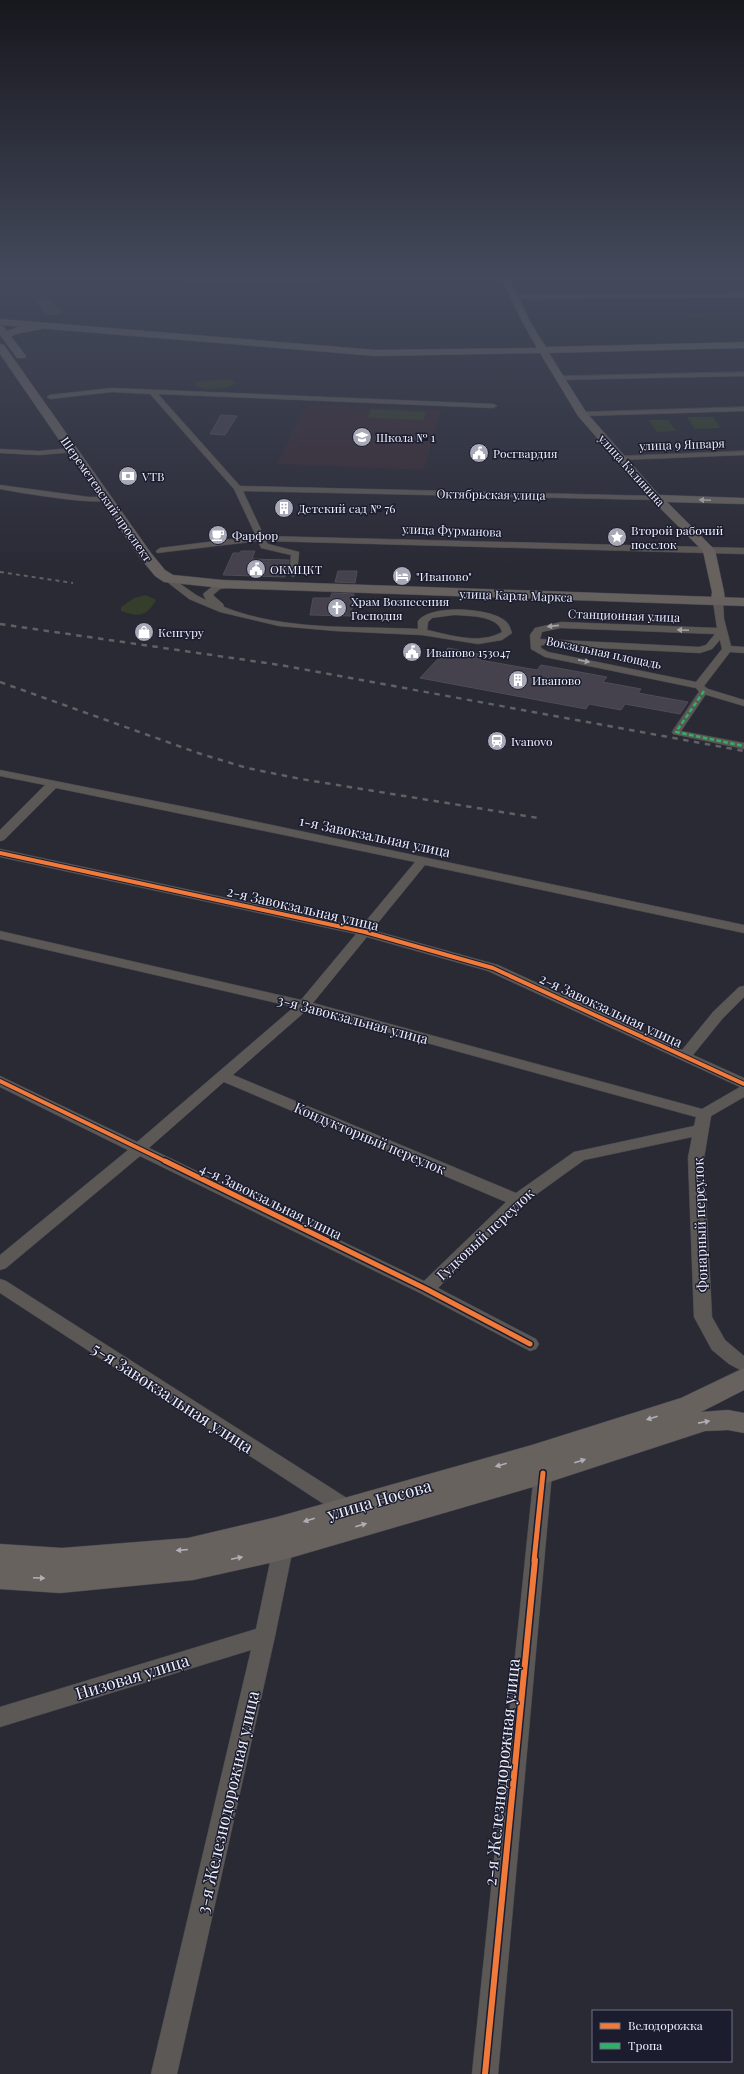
<svg xmlns="http://www.w3.org/2000/svg" width="744" height="2074" font-family="'Playfair Display',serif">
	<rect width="100%" height="100%" fill="#2a2a35"/>
	<g fill="#382a34">
		<path d="M713,312L718,318H687L683,313Z"/>
		<path d="M306,405L441,410L424,470L277,464Z"/>
	</g>
	<g fill="#343e2b">
		<path d="M225,379L232,380L236,384C225,389 203,392 194,384L197,382Z"/>
		<path d="M371,409L426,412L423,420L368,418Z"/>
		<path d="M687,417H713L721,428L695,429Z"/>
		<path d="M649,420H668L676,431L657,432Z"/>
		<path d="M146,595L156,600C146,617 140,617 121,611V607L134,598Z"/>
	</g>
	<g fill="#45414d" stroke="#4f4d55">
		<path d="M49,299L61,313L47,315L36,301Z"/>
		<path d="M221,415L237,416L225,435L210,434Z"/>
		<path d="M241,551H255L252,559L289,560L285,577L223,575L233,553H240Z"/>
		<path d="M338,571H357L355,583L335,582Z"/>
		<path d="M332,593L354,594L351,616L310,615L313,598H330Z"/>
		<path d="M448,648L485,655L480,660L537,670L541,665L607,677L603,682L641,689L638,693L688,702L680,714L625,704L621,710L589,704L586,709L420,678Z"/>
	</g>
	<g fill="none" stroke-linecap="round" stroke-linejoin="round">
		<defs>
			<path id="pedestrian" d="M701,689L708,691L681,731L744,743V749L673,734L672,732Z"/>
			<g id="minor">
				<path d="M186,278H327L324,280L184,281Z"/>
				<path d="M739,278H744V281Z"/>
				<path d="M744,293V297L514,299L511,297L514,295Z"/>
				<path d="M744,372V376L559,380L556,378L559,376Z"/>
				<path d="M112,388L493,404L497,406L493,408L158,394L240,486L657,496L661,498L657,500L243,491L264,536L744,548V554L266,541L268,544L299,552L297,574L293,577L289,574L291,555L261,548L258,541L157,553L156,551L160,548L256,536L234,489L150,394L112,392L50,399L47,397L50,395Z"/>
				<path d="M744,407V411L582,416L578,414L582,412Z"/>
				<path d="M72,448L76,450L75,452L39,455L0,453V449L39,451Z"/>
				<path d="M744,451V455L621,460L617,458L621,456Z"/>
				<path d="M0,485L89,497H106L110,499C102,507 16,492 0,489Z"/>
				<path d="M169,576L196,595L206,600L203,594L214,585L232,583V587L220,589L213,595L223,604L224,607C284,631 354,626 418,629V621C431,604 488,608 504,620C509,623 510,628 512,633L502,640L478,644L422,635L336,631L279,626L220,612L189,599L166,581V577ZM454,615C468,616 498,615 502,632C480,645 450,635 427,630L428,622L432,618Z"/>
				<path d="M718,598L723,601L724,619L731,646L744,647V653L730,652L704,686L708,689L744,700V706L700,693L696,688L545,657L531,649L530,635L535,628L561,622L717,628L713,601ZM561,628L715,634L706,645L699,647L540,639L542,632ZM720,640L722,649L696,682L548,652L541,648V645L700,653L712,649Z"/>
				<path d="M0,770L215,813L744,925V933L425,865L372,930L498,965L682,1050L713,1012L739,987L744,986V997L723,1018L693,1055L744,1078V1097L711,1116L704,1158L712,1317L725,1340L744,1356V1372L729,1364L712,1350L694,1317L688,1158L692,1137L584,1160L523,1204L438,1288L536,1339L539,1344L536,1349L530,1351L420,1293L140,1156L6,1268L0,1270V1255L128,1150L0,1087V1076L137,1142L294,1007L0,939V931L301,1000L356,934L0,857V849L361,927L415,862L56,788L4,840L0,841V830L45,785L0,776ZM367,937L488,971L740,1087L702,1109L313,1003ZM307,1010L696,1117L694,1126L574,1152L516,1193L233,1075ZM224,1082L506,1202L424,1281L149,1148Z"/>
				<path d="M0,1279L6,1281L353,1502L356,1508L353,1514L346,1516L339,1514L0,1293Z"/>
				<path d="M543,1465L550,1467L552,1473L498,2074H472L534,1473L536,1467Z"/>
				<path d="M283,1540L290,1542L293,1548L275,1636L177,2074H151L251,1650L0,1727V1707L256,1629L273,1548L276,1542Z"/>
			</g>
			<g id="secondary">
				<path d="M501,278H509L532,325L546,347L744,342V348L549,353L586,412L659,495L744,498V504L667,502L715,550L724,592L725,601L723,604L718,605L711,601L712,592L703,551L646,494L578,416L540,353L376,356L0,325V319L376,350L537,348L524,325Z"/>
				<path d="M744,1368V1390L701,1412L728,1410L744,1413V1433L728,1430L705,1431L543,1484L283,1560L193,1580L60,1593L0,1589V1544L62,1548L188,1538L277,1517L532,1445L681,1398Z"/>
			</g>
			<g id="primary">
				<path d="M39,324L42,325V329L20,333L11,336L26,356L25,358H17L0,335V325L3,326L7,331L18,327Z"/>
				<path d="M0,344L4,345L151,553L165,570L173,575L222,580L744,598V606L222,588L164,582L155,576L141,559L0,354Z"/>
			</g>
		</defs>
		<use href="#pedestrian" stroke="#464650" stroke-width="1"/>
		<use href="#minor" stroke="#464650" stroke-width="1"/>
		<use href="#secondary" stroke="#464650" stroke-width="1"/>
		<use href="#primary" stroke="#464650" stroke-width="1"/>
		<use href="#pedestrian" fill="#5c5855" fill-rule="evenodd"/>
		<use href="#minor" fill="#5c5855" fill-rule="evenodd"/>
		<use href="#secondary" fill="#68625f" fill-rule="evenodd"/>
		<use href="#primary" fill="#66615f" fill-rule="evenodd"/>
		<path stroke="#616062" stroke-width="2" stroke-dasharray="4 4" stroke-linecap="butt" d="M0,572L73,583"/>
		<g stroke="#616062" stroke-width="2.5" stroke-dasharray="5.5 5.5" stroke-linecap="butt">
			<path d="M0,624L280,665L744,751"/>
			<path d="M0,682L198,753L247,768L301,779L538,818"/>
		</g>
		<path stroke="#2db169" stroke-width="2.5" stroke-dasharray="4.5 2.5" stroke-linecap="butt" d="M704,691L676,732L744,746"/>
		<defs>
			<g id="cycleway-far2">
				<path d="M0,853L365,932L493,968L744,1084"/>
				<path d="M0,1081L167,1162"/>
			</g>
			<g id="cycleway-far1">
				<path d="M165,1161L426,1289L530,1344"/>
				<path d="M534,1561L543,1473"/>
			</g>
			<path id="cycleway" d="M485,2074L535,1560"/>
		</defs>
		<use href="#cycleway-far2" stroke="#1b1d2f" stroke-width="6"/>
		<use href="#cycleway-far1" stroke="#1b1d2f" stroke-width="8"/>
		<use href="#cycleway" stroke="#1b1d2f" stroke-width="9"/>
		<use href="#cycleway-far2" stroke="#f17a3a" stroke-width="4"/>
		<use href="#cycleway-far1" stroke="#f17a3a" stroke-width="5"/>
		<use href="#cycleway" stroke="#f17a3a" stroke-width="6"/>
	</g>
	<defs><path id="oneway-solid" d="M-6-.8H1V-3.2L6.5 0L1 3.2V.8H-6Z"/></defs>
	<g fill="#b1afb5">
		<use href="#oneway-solid" transform="translate(705 500) rotate(-178)"/>
		<use href="#oneway-solid" transform="translate(652 1418) rotate(162)"/>
		<use href="#oneway-solid" transform="translate(704 1422) rotate(-11)"/>
		<use href="#oneway-solid" transform="translate(580 1461) rotate(-18)"/>
		<use href="#oneway-solid" transform="translate(501 1465) rotate(164)"/>
		<use href="#oneway-solid" transform="translate(309 1520) rotate(163)"/>
		<use href="#oneway-solid" transform="translate(361 1525) rotate(-16)"/>
		<use href="#oneway-solid" transform="translate(182 1550) rotate(175)"/>
		<use href="#oneway-solid" transform="translate(237 1558) rotate(-12)"/>
		<use href="#oneway-solid" transform="translate(39 1578) rotate(3)"/>
	</g>
	<g fill="#a4a3a8">
		<use href="#oneway-solid" transform="translate(553 626) rotate(174)"/>
		<use href="#oneway-solid" transform="translate(683 630) rotate(-178)"/>
		<use href="#oneway-solid" transform="translate(584 661) rotate(11)"/>
	</g>
	<linearGradient id="sky" x2="0" y2="1"><stop stop-color="#17171d"/><stop offset="0.49" stop-color="#444a5c"/><stop offset="1" stop-color="#444a5c" stop-opacity="0"/></linearGradient>
	<rect width="744" height="568" fill="url(#sky)"/>
	<defs>
		<symbol id="school-disc" viewBox="-11 -11 22 22"><circle r="9.5" fill="#a8a9b6" stroke="#1b1d2f"/><path d="M0-5L7-2L0 1L-7-2ZM-4 1L0 2.5L4 1V4Q0 6-4 4Z" fill="#fff"/></symbol>
		<symbol id="civic-disc" viewBox="-11 -11 22 22"><circle r="9.5" fill="#a8a9b6" stroke="#1b1d2f"/><path d="M-.6-6.5H3V-4.5H.6V-3L4-1V1h2V6H-6V1h2V-1L-.6-3ZM-1.2 2.5V6h2.4V2.5Z" fill="#fff"/></symbol>
		<symbol id="bank-disc" viewBox="-11 -11 22 22"><circle r="9.5" fill="#a8a9b6" stroke="#1b1d2f"/><path d="M-6-4H6V4H-6ZM0-2.3a2.3 2.3 0 1 0 0 4.6a2.3 2.3 0 1 0 0-4.6Z" fill="#fff"/></symbol>
		<symbol id="building-disc" viewBox="-11 -11 22 22"><circle r="9.5" fill="#a8a9b6" stroke="#1b1d2f"/><path d="M-4-6H4V6H1V3H-1V6H-4ZM-2.5-4.3h1.7v1.8h-1.7ZM.8-4.3h1.7v1.8H.8ZM-2.5-1h1.7V.8h-1.7ZM.8-1h1.7V.8H.8Z" fill="#fff"/></symbol>
		<symbol id="cafe-disc" viewBox="-11 -11 22 22"><circle r="9.5" fill="#a8a9b6" stroke="#1b1d2f"/><path d="M-5.5-4.5H6V0H3Q3 3.5 0 3.5H-2.5Q-5.5 3.5-5.5 0ZM3-3.2v2h1.7v-2ZM-6 4.5H4V6H-6Z" fill="#fff"/></symbol>
		<symbol id="sight-disc" viewBox="-11 -11 22 22"><circle r="9.5" fill="#a8a9b6" stroke="#1b1d2f"/><path d="M0-6L1.8-2.2L6-1.7L2.9 1.2L3.7 5.4L0 3.3L-3.7 5.4L-2.9 1.2L-6-1.7L-1.8-2.2Z" fill="#fff"/></symbol>
		<symbol id="hotel-disc" viewBox="-11 -11 22 22"><circle r="9.5" fill="#a8a9b6" stroke="#1b1d2f"/><path d="M-6-4.5h1.5V1H6V5H4.5V3h-9V5H-6ZM-4 0a1.8 1.8 0 1 1 3.6 0ZM.5 0V-2.5h3Q6-2.5 6 0Z" fill="#fff"/></symbol>
		<symbol id="church-disc" viewBox="-11 -11 22 22"><circle r="9.5" fill="#a8a9b6" stroke="#1b1d2f"/><path d="M-1.2-6h2.4v3.5h3.3v2.4h-3.3V6h-2.4V-.1h-3.3v-2.4h3.3Z" fill="#fff"/></symbol>
		<symbol id="shop-disc" viewBox="-11 -11 22 22"><circle r="9.5" fill="#a8a9b6" stroke="#1b1d2f"/><path d="M-5-2.5h2.3a2.7 3.5 0 0 1 5.4 0H5L5.5 6h-11ZM-1.5-2.5h3a1.5 2.3 0 0 0-3 0Z" fill="#fff"/></symbol>
		<symbol id="station-disc" viewBox="-11 -11 22 22"><circle r="9.5" fill="#a8a9b6" stroke="#1b1d2f"/><path d="M-3-6H3Q5-6 5-4V2Q5 4 3 4L4.5 6H3L1.5 4h-3L-3 6H-4.5L-3 4Q-5 4-5 2V-4Q-5-6-3-6ZM-3.5-4v3h7v-3ZM-3.5 1v1.5H-2V1ZM2 1v1.5H3.5V1Z" fill="#fff"/></symbol>
	</defs>
	<g fill-rule="evenodd">
		<use href="#school-disc" x="351" y="426" width="22" height="22"/>
		<use href="#civic-disc" x="468" y="442" width="22" height="22"/>
		<use href="#bank-disc" x="117" y="465" width="22" height="22"/>
		<use href="#building-disc" x="273" y="497" width="22" height="22"/>
		<use href="#cafe-disc" x="207" y="524" width="22" height="22"/>
		<use href="#sight-disc" x="606" y="526" width="22" height="22"/>
		<use href="#civic-disc" x="245" y="558" width="22" height="22"/>
		<use href="#hotel-disc" x="391" y="565" width="22" height="22"/>
		<use href="#church-disc" x="326" y="597" width="22" height="22"/>
		<use href="#shop-disc" x="133" y="621" width="22" height="22"/>
		<use href="#civic-disc" x="401" y="641" width="22" height="22"/>
		<use href="#building-disc" x="507" y="669" width="22" height="22"/>
		<use href="#station-disc" x="486" y="730" width="22" height="22"/>
	</g>
	<g text-anchor="middle" dominant-baseline="central" stroke-width="3" stroke-linejoin="round" paint-order="stroke">
		<g font-size="12" fill="#eceefb" stroke="#1b1d2f" text-anchor="start">
			<text x="376" y="437">Школа № 1</text>
			<text x="493" y="453">Росгвардия</text>
			<text x="142" y="476">VTB</text>
			<text x="298" y="508">Детский сад № 76</text>
			<text x="631" y="530">Второй рабочий<tspan x="631" dy="14">поселок</tspan></text>
			<text x="232" y="535">Фарфор</text>
			<text x="270" y="569">ОКМЦКТ</text>
			<text x="416" y="576">"Иваново"</text>
			<text x="351" y="601">Храм Вознесения<tspan x="351" dy="14">Господня</tspan></text>
			<text x="158" y="632">Кенгуру</text>
			<text x="426" y="652">Иваново 153047</text>
			<text x="532" y="680">Иваново</text>
			<text x="511" y="741">Ivanovo</text>
		</g>
		<g font-size="12" fill="#eceefb" stroke="#1b1d2f">
			<text transform="translate(682 444) rotate(-2)">улица 9 Января</text>
			<text transform="translate(632 470) rotate(48)">улица Калинина</text>
			<text transform="translate(491 494) rotate(1)">Октябрьская улица</text>
			<text transform="translate(107 499) rotate(55)">Шереметевский проспект</text>
			<text transform="translate(452 530) rotate(2)">улица Фурманова</text>
			<text transform="translate(516 595) rotate(2)">улица Карла Маркса</text>
			<text transform="translate(624 615) rotate(2)">Станционная улица</text>
			<text transform="translate(604 652) rotate(12)">Вокзальная площадь</text>
		</g>
		<g font-size="14" fill="#eceefb" stroke="#1b1d2f">
			<text transform="translate(375 836) rotate(12)">1-я Завокзальная улица</text>
			<text transform="translate(303 908) rotate(13)">2-я Завокзальная улица</text>
			<text transform="translate(611 1010) rotate(25)">2-я Завокзальная улица</text>
			<text transform="translate(353 1019) rotate(15)">3-я Завокзальная улица</text>
			<text transform="translate(370 1138) rotate(23)">Кондукторный переулок</text>
			<text transform="translate(271 1201) rotate(26)">4-я Завокзальная улица</text>
			<text transform="translate(700 1225) rotate(-92)">Фонарный переулок</text>
			<text transform="translate(485 1234) rotate(-43)">Гудковый переулок</text>
		</g>
		<g font-size="17" fill="#eceefb" stroke="#1b1d2f">
			<text transform="translate(173 1397) rotate(33)">5-я Завокзальная улица</text>
			<text transform="translate(379 1499) rotate(-16)">улица Носова</text>
			<text transform="translate(132 1676) rotate(-17)">Низовая улица</text>
			<text transform="translate(501 1772) rotate(-84)">2-я Железнодорожная улица</text>
			<text transform="translate(227 1802) rotate(-77)">3-я Железнодорожная улица</text>
		</g>
	</g>
	<rect x="592" y="2010" width="140" height="52" fill="#1b1d2f" stroke="#6f7181"/>
	<rect x="600" y="2023" width="20" height="6" fill="#f17a3a" stroke="#6f7181"/>
	<text x="628" y="2030" font-size="12" fill="#eceefb">Велодорожка</text>
	<rect x="600" y="2043" width="20" height="6" fill="#2db169" stroke="#6f7181"/>
	<text x="628" y="2050" font-size="12" fill="#eceefb">Тропа</text>
</svg>
